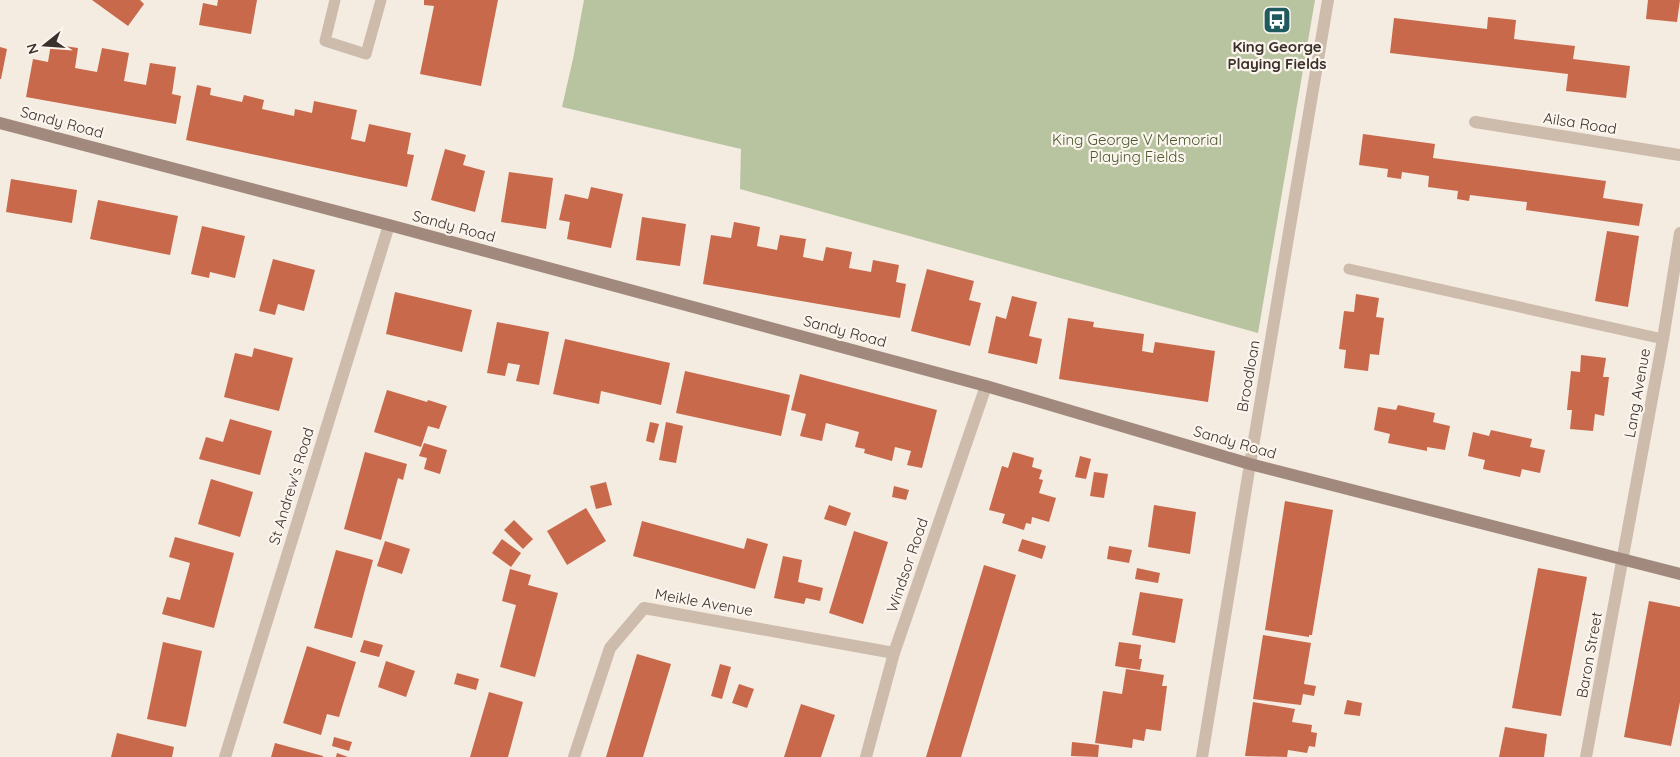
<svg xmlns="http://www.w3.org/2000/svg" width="1680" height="757" font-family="Quicksand,sans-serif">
	<rect width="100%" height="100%" fill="#f4ebe1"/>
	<path fill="#b8c4a0" d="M584,0H1315L1258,333L740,189L741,149L562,107L573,59Z"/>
	<g fill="#c8694b">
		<path d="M92,0H140L144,4L128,26Z"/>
		<path d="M218,0H257L251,34L199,25L203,3L217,6Z"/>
		<path d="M424,0H498L481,86L420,74L434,6L424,5Z"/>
		<path d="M1648,0H1680L1677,22L1646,19Z"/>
		<path d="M1488,17L1516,20L1514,39L1575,46L1573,59L1630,66L1626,98L1566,91L1568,74L1390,53L1394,18L1487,29Z"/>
		<path d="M51,44L78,48L75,68L97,72L102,48L129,53L124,81L146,85L150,63L176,67L172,94L181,96L176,124L26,97L33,59L48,62Z"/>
		<path d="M0,47L7,49L1,79H0Z"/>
		<path d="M197,85L211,88L210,95L242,102L244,95L264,100L262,109L294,116L295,109L312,113L314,101L357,110L351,139L365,142L369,124L411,133L407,154L414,155L407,187L186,140Z"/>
		<path d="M1363,134L1435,144L1433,158L1606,181L1603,198L1643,204L1639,226L1526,210L1527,202L1470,195L1469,201L1457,199L1458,191L1428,187L1429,176L1402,172L1401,179L1387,177L1388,169L1359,165Z"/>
		<path d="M445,149L466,155L463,165L485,171L475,212L431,200Z"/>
		<path d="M509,172L553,178L546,229L501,222Z"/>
		<path d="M11,179L77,190L72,223L6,212Z"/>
		<path d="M591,187L623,194L611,248L567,239L570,222L559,220L565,194L588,199Z"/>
		<path d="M98,200L178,216L170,255L90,239Z"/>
		<path d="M642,217L686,224L680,266L636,260Z"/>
		<path d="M734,222L760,227L757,246L777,250L780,235L806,239L803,257L823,261L826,247L852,252L849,268L871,272L873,260L899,265L896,282L906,284L900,318L703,284L711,235L731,238Z"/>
		<path d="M202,226L245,236L235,278L210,272L209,278L191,274Z"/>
		<path d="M1607,231L1639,236L1628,307L1595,301Z"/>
		<path d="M273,259L315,270L304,311L278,304L275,315L259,311Z"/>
		<path d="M927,269L974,281L969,300L981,303L970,346L911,331Z"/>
		<path d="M395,292L472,310L462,352L386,334Z"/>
		<path d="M1356,294L1379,298L1376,317L1384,318L1379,355L1370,354L1368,371L1344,368L1346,350L1339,349L1344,311L1354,312Z"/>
		<path d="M1012,296L1037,302L1029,336L1042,339L1037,364L988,353L996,316L1006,319Z"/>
		<path d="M1068,318L1094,322L1093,327L1144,334L1142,351L1153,353L1155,342L1215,351L1208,402L1059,379Z"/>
		<path d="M497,322L549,332L539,385L516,381L520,365L508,363L505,376L487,373Z"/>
		<path d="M565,339L670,363L661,405L601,391L599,404L553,394Z"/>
		<path d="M254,348L293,358L279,411L224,397L235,353L252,357Z"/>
		<path d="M1581,355L1606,358L1603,377H1609L1604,416L1595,414L1593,431L1570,429L1572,410H1567L1571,371L1580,372Z"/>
		<path d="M685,371L790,395L781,436L676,413Z"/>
		<path d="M800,374L937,410L922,468L907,465L911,451L895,447L892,461L864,453L865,449L855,447L859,432L826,423L822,441L800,436L806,414L791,410Z"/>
		<path d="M387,390L427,402L428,400L447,406L439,429L428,426L421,447L374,432Z"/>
		<path d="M1398,405L1435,413L1433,422L1450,426L1445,450L1427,447V451L1388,443L1390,434L1374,430L1378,407L1396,410Z"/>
		<path d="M230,419L272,431L260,475L199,459L206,437L223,442Z"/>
		<path d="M650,422L659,424L654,443L646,441Z"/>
		<path d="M666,422L683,426L676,463L659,460Z"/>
		<path d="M1491,430L1532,439L1530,447L1545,450L1540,473L1522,469L1520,477L1483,469L1485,460L1468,456L1473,432L1489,436Z"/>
		<path d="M424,443L447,450L440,474L424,469L427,458L419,456Z"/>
		<path d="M365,452L407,464L403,480L398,478L381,540L344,529Z"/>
		<path d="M1013,452L1034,458L1032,467L1042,470L1039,479L1043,480L1039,493L1056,498L1049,522L1032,517L1031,524L1026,523L1024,530L1002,523L1005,514L989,510L1002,466L1008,468Z"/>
		<path d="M1080,456L1091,459L1086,479L1075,477Z"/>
		<path d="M1094,472L1108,474L1104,498L1090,496Z"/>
		<path d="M211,479L253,492L240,537L198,524Z"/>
		<path d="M606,482L612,505L596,509L590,486Z"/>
		<path d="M894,486L909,490L906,500L892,497Z"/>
		<path d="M1285,501L1333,510L1312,635H1309V637L1265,630Z"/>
		<path d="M829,505L851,513L846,526L824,519Z"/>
		<path d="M1154,505L1196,512L1190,554L1148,547Z"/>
		<path d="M586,508L606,541L567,565L547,531Z"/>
		<path d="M514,520L533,539L523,549L504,530Z"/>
		<path d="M642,521L744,549L747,538L768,544L755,589L633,556Z"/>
		<path d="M854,531L888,542L863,624L829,613Z"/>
		<path d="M175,537L234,553L214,628L162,614L167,597L180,600L190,563L169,557Z"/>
		<path d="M502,539L521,553L511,567L492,553Z"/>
		<path d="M1022,539L1046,546L1042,559L1018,551Z"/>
		<path d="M385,541L410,549L402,574L377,566Z"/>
		<path d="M1109,546L1132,550L1129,563L1107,559Z"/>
		<path d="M336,550L373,560L352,638L314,628Z"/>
		<path d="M783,556L802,560L798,582L823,588L820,601L806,598L804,604L774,598Z"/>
		<path d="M984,565L1016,575L961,757H926Z"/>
		<path d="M1137,568L1160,573L1158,583L1135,579Z"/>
		<path d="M1538,568L1587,577L1561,716L1512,708Z"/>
		<path d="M510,569L531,575L528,585L558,593L535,677L500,667L516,605L502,601Z"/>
		<path d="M1140,592L1183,599L1175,643L1132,635Z"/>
		<path d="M1649,601L1680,607V702L1671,746L1624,737Z"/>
		<path d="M1263,635L1311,643L1304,684L1316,686L1314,696L1303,694L1301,705L1253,699Z"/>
		<path d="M364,640L383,645L379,657L360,652Z"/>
		<path d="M163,642L202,651L186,727L147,719Z"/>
		<path d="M1119,642L1141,645L1139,659H1142L1140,670L1115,666Z"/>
		<path d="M307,646L356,662L339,717L327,714L321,735L283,723Z"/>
		<path d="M637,654L671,664L643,757H606Z"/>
		<path d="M386,661L415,671L406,697L378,687Z"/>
		<path d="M720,664L731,667L722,699L711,696Z"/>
		<path d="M1126,669L1164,675L1162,686H1167L1161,731L1146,729L1144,741L1133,739L1132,748L1095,743L1103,691L1122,694Z"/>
		<path d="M457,673L479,679L476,690L454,684Z"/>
		<path d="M739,684L754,689L747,708L732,703Z"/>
		<path d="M489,692L523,702L508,757H470Z"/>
		<path d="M1347,700L1362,703L1360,716L1344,714Z"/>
		<path d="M1253,702L1295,709L1292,722L1312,725L1311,732L1317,733L1315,747L1309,746L1307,753L1288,750L1287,757L1245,756Z"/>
		<path d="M801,704L835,715L821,757H784Z"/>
		<path d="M1505,727L1547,734L1544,757H1499Z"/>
		<path d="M117,733L174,747L172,757H111Z"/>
		<path d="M334,737L352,742L349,751L332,746Z"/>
		<path d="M1072,742L1099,745L1098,757L1071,756Z"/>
		<path d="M275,743L323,756V757H271Z"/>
		<path d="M337,753L348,757H336Z"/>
	</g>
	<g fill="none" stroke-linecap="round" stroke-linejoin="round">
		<g stroke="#cdbbac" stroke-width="11">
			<path d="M335,0L325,41L366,54L381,0"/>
			<path d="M1349,269L1663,339"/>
		</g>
		<g stroke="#cdbbac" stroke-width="12">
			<path d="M1475,122L1680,155"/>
			<path d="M1250,464L1328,0"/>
			<path d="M225,757L389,225"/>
			<path d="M574,757L610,648L644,608L894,653"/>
			<path d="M866,757L894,653L986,386"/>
			<path d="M1586,757L1663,339L1680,233"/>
		</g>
		<path stroke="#cdbbac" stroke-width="12" d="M1202,757L1250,464"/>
		<path stroke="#a18a7d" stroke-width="12" d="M0,123L389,225L986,386L1250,464L1680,574"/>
	</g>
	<defs>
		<symbol id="bus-square" viewBox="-11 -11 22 22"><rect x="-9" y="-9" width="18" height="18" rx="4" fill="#1f5a5e" stroke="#fbf5ee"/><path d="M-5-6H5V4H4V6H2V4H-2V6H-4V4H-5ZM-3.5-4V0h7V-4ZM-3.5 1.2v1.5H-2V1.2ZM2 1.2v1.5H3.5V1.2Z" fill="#fff"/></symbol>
	</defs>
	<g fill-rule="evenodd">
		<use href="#bus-square" x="1261" y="4" width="32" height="32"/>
	</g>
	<g text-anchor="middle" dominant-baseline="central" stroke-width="4.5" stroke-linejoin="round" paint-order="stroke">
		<g font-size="15" font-weight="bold" fill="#3b302b" stroke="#fbf5ee">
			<text x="1277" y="46">King George<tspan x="1277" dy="17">Playing Fields</tspan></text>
		</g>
		<g font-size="15" fill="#3b302b" stroke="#fbf5ee">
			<text transform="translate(62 122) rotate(15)">Sandy Road</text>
			<text transform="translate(1580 123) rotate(9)">Ailsa Road</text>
			<text transform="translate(454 226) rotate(15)">Sandy Road</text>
			<text transform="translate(845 331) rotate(15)">Sandy Road</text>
			<text transform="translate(1248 376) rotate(-80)">Broadloan</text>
			<text transform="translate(1637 393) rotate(-80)">Lang Avenue</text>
			<text transform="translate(1235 442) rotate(16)">Sandy Road</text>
			<text transform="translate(291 486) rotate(-73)">St Andrew's Road</text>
			<text transform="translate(907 565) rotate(-71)">Windsor Road</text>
			<text transform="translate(704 602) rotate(10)">Meikle Avenue</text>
			<text transform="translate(1589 655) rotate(-80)">Baron Street</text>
		</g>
		<g font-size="15" fill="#4a5a2e" stroke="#fbf5ee">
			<text x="1137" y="139">King George V Memorial<tspan x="1137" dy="17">Playing Fields</tspan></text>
		</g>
	</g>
	<g transform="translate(45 45) rotate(253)" stroke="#fbf5ee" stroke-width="4" paint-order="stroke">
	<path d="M0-4L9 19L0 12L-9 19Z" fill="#3b302b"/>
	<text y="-8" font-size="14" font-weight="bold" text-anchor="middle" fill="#3b302b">N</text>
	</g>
</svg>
